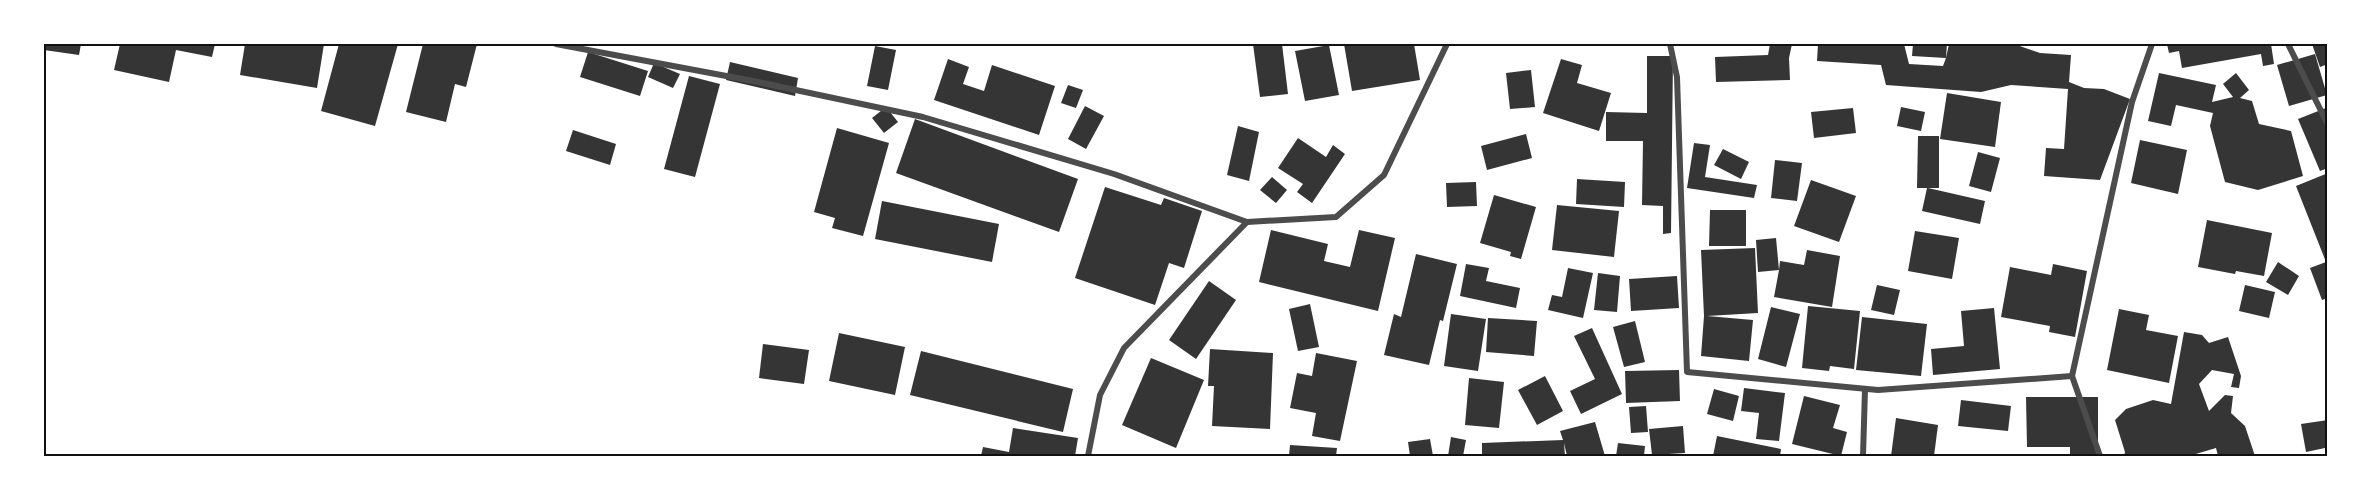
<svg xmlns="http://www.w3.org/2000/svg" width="2371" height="500" font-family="'Times New Roman',serif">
	<rect width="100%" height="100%" fill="#fff"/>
	<g fill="#353535">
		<path d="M44,44H81L79,55L44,50Z"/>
		<path d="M120,44H215L212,57L176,50L169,82L114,70Z"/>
		<path d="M245,44H324L317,88L240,75Z"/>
		<path d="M339,44H398L375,126L321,111Z"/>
		<path d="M423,44H477L466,87L455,84L446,122L406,112Z"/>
		<path d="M1253,44H1282L1288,94L1260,97Z"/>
		<path d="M1344,44H1414L1420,80L1352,91Z"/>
		<path d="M1770,44H1792L1789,58L1790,80L1716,82L1715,57L1768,55Z"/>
		<path d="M1818,44H1904L1909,64L1943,66L1946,58L1912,56L1913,44H1947L1946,58L1949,44H2014L2040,53L2071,55L2069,82L2084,88L2104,89L2130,99L2100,180L2044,176L2046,148L2064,149L2068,89L2011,85L1981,92L1886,85L1881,65L1817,61Z"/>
		<path d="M2167,44H2271L2274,64L2263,66L2261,54L2182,68L2179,51L2169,53Z"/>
		<path d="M2312,44H2328V64L2320,67Z"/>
		<path d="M1329,45L1339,95L1305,101L1295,51Z"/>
		<path d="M875,46L896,50L888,90L867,86Z"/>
		<path d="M588,52L648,71L640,96L580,77Z"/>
		<path d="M2315,54L2327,95L2289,106L2277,65Z"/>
		<path d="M1647,56H1673L1671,233L1663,234V206L1642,205L1643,141H1606V112L1647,113Z"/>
		<path d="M948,59L969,67L963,84L984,91L992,65L1055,86L1039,135L934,100Z"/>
		<path d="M1561,59L1582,65L1577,83L1611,93L1599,131L1543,113Z"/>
		<path d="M730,62L798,78L795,96L726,80Z"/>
		<path d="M654,63L680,74L673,88L648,77Z"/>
		<path d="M1531,70L1535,107L1510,109L1506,73Z"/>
		<path d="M2159,73L2216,85L2212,102L2233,97L2223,84L2236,73L2249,90L2240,98L2252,101L2259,124L2291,131L2303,176L2258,190L2225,182L2210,126L2213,113L2176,105L2171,126L2148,121Z"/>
		<path d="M689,76L720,84L695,177L664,169Z"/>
		<path d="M1068,85L1083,90L1076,108L1061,103Z"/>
		<path d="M1947,93L2001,102L1995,147L1940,139Z"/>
		<path d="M1085,106L1104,116L1086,149L1068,139Z"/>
		<path d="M886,107L898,122L884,133L872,118Z"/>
		<path d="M1901,107L1925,112L1921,131L1897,126Z"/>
		<path d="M1853,108L1856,133L1814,138L1811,112Z"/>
		<path d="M2326,108L2328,112V168L2320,171L2298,119Z"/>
		<path d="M915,119L1078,179L1059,232L896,173Z"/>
		<path d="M1238,126L1259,132L1249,181L1227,175Z"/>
		<path d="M837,128L889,143L863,236L832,228L835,218L814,212Z"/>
		<path d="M573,130L616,144L610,165L566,151Z"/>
		<path d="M1526,134L1532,158L1487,170L1481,146Z"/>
		<path d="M1918,136H1939V188H1928L1985,201L1980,224L1922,211L1927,188H1917Z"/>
		<path d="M1298,138L1326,157L1333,145L1345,154L1312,203L1297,192L1303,184L1278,168Z"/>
		<path d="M2140,140L2187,150L2178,194L2131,183Z"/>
		<path d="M1694,143L1710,145L1705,177L1757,185L1754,198L1687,188Z"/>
		<path d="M1723,149L1749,162L1741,179L1714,165Z"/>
		<path d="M1978,152L2000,158L1991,192L1969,186Z"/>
		<path d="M1775,160L1802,163L1797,201L1771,198Z"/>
		<path d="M2328,173V298L2322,300L2310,268L2326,262L2296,186Z"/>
		<path d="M1272,177L1287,190L1276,203L1260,190Z"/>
		<path d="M1577,179L1625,182L1624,207L1576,204Z"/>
		<path d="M1811,180L1856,196L1839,242L1794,226Z"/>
		<path d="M1476,182L1477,206L1447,207L1446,183Z"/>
		<path d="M1105,187L1161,205L1164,198L1202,211L1184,268L1169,263L1155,305L1075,278Z"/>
		<path d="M1494,195L1536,207L1521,259L1510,256L1511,252L1480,243Z"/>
		<path d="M882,201L999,224L992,262L875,239Z"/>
		<path d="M1557,205L1619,211L1614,257L1552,250Z"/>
		<path d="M1710,210H1746V246H1709Z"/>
		<path d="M2207,220L2272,233L2264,276L2236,271L2235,274L2198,267Z"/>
		<path d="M1271,230L1328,244L1324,261L1350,267L1359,230L1395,238L1378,311L1259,282Z"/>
		<path d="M1915,231L1959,238L1952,279L1908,271Z"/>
		<path d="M1776,238L1779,270L1780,261L1804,265L1807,250L1840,256L1832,307L1774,297L1779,270L1758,272L1756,240Z"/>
		<path d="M1755,248L1758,313L1707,316L1753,320L1749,361L1701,356L1704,316L1701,250Z"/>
		<path d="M1416,254L1457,264L1443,321L1440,320L1429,365L1384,355L1394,314L1401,317Z"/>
		<path d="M2278,262L2299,276L2288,295L2266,282Z"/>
		<path d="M1466,264L1489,268L1486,281L1520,288L1516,308L1460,296Z"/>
		<path d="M2053,264L2087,271L2075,337L2049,332L2050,326L2001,317L2010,267L2051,275Z"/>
		<path d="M1568,268L1593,273L1583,318L1548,310L1552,295L1562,297Z"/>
		<path d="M1598,273L1620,276L1617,312L1594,310Z"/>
		<path d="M1677,276L1679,308L1631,311L1629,279Z"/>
		<path d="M1209,281L1236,300L1196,359L1169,340Z"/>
		<path d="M1877,285L1900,290L1894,315L1871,310Z"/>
		<path d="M2245,285L2275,292L2269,318L2239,311Z"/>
		<path d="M1310,304L1319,347L1298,351L1289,309Z"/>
		<path d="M1808,306L1860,311L1854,369L1830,366L1829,371L1802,368Z"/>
		<path d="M1771,307L1800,314L1786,367L1758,359Z"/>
		<path d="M1994,308L2000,369L1933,375L1931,349L1964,346L1961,311Z"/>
		<path d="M2119,309L2149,315L2146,330L2178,336L2169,383L2107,370Z"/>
		<path d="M1451,314L1486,319L1478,371L1444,366Z"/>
		<path d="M1862,317L1927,324L1921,376L1856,370Z"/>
		<path d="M1488,318L1537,321L1534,356L1486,352Z"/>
		<path d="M1635,321L1645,362L1624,367L1613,327Z"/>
		<path d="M1592,328L1622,394L1581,414L1570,391L1595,379L1574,336Z"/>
		<path d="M2184,332L2202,335L2209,343L2228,337L2241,376L2239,388L2231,387L2234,374L2212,370L2199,384L2209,411L2225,395L2233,396L2231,413L2245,426L2255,456H2218L2216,448L2189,456H2124L2125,452L2115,420L2126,409L2153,400L2171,404Z"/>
		<path d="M839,333L905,347L895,395L829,381Z"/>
		<path d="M763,344L809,350L804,384L759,378Z"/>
		<path d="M1210,349L1273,353L1270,429L1212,426L1214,386H1208Z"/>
		<path d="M921,351L1073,389L1063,432L910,395Z"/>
		<path d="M1316,353L1357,361L1340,441L1312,436L1316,413L1290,408L1297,373L1312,376Z"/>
		<path d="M1151,358L1204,380L1176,448L1122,425Z"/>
		<path d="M1679,370L1680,401L1626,403L1625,371Z"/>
		<path d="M1545,376L1563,411L1537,425L1518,390Z"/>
		<path d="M1469,378L1504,382L1499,428L1465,425Z"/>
		<path d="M1744,388L1785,393L1779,441L1756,439L1759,413L1741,411Z"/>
		<path d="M1714,389L1739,396L1733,421L1707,414Z"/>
		<path d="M1804,396L1840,405L1833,428L1847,432L1841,456L1792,444Z"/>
		<path d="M2026,397H2098V456H2070V447H2027Z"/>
		<path d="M1961,400L2011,406L2008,431L1958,426Z"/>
		<path d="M1646,406L1648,432L1631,433L1629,407Z"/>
		<path d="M1896,418L1938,425L1934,456H1891Z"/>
		<path d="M2328,420V456L2325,448L2306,452L2301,424Z"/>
		<path d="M1595,422L1605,456H1567L1564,443L1565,456H1482V443L1563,440L1560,431Z"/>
		<path d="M1683,426L1685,453L1652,455L1649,429Z"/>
		<path d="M1013,428L1078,438L1075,456H981L983,447L1009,452Z"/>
		<path d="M1717,436L1781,449L1780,456H1713Z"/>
		<path d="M1451,437L1466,440L1463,456H1448Z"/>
		<path d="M1430,439L1433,456H1410L1408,442Z"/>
		<path d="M1618,443L1645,446L1644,456H1616Z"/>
		<path d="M1290,445L1337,448L1336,456H1289Z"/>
	</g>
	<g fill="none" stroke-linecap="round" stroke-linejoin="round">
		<g stroke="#4c4c4c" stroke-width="6">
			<path d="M556,44L753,81L923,117L1114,174L1247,222L1124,348L1100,395L1088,456"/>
			<path d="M1670,44L1677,77L1687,372L1878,390L2072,376L2132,102L2152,44"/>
			<path d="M2288,44L2328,125"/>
			<path d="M1247,222L1336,217L1384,175L1447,44"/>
			<path d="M2072,376L2100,456"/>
			<path d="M1863,456L1865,389"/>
		</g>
	</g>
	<rect width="2371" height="500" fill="none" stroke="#ffffff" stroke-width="90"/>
	<rect x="45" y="45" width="2281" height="410" fill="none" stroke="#111" stroke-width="2"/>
</svg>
